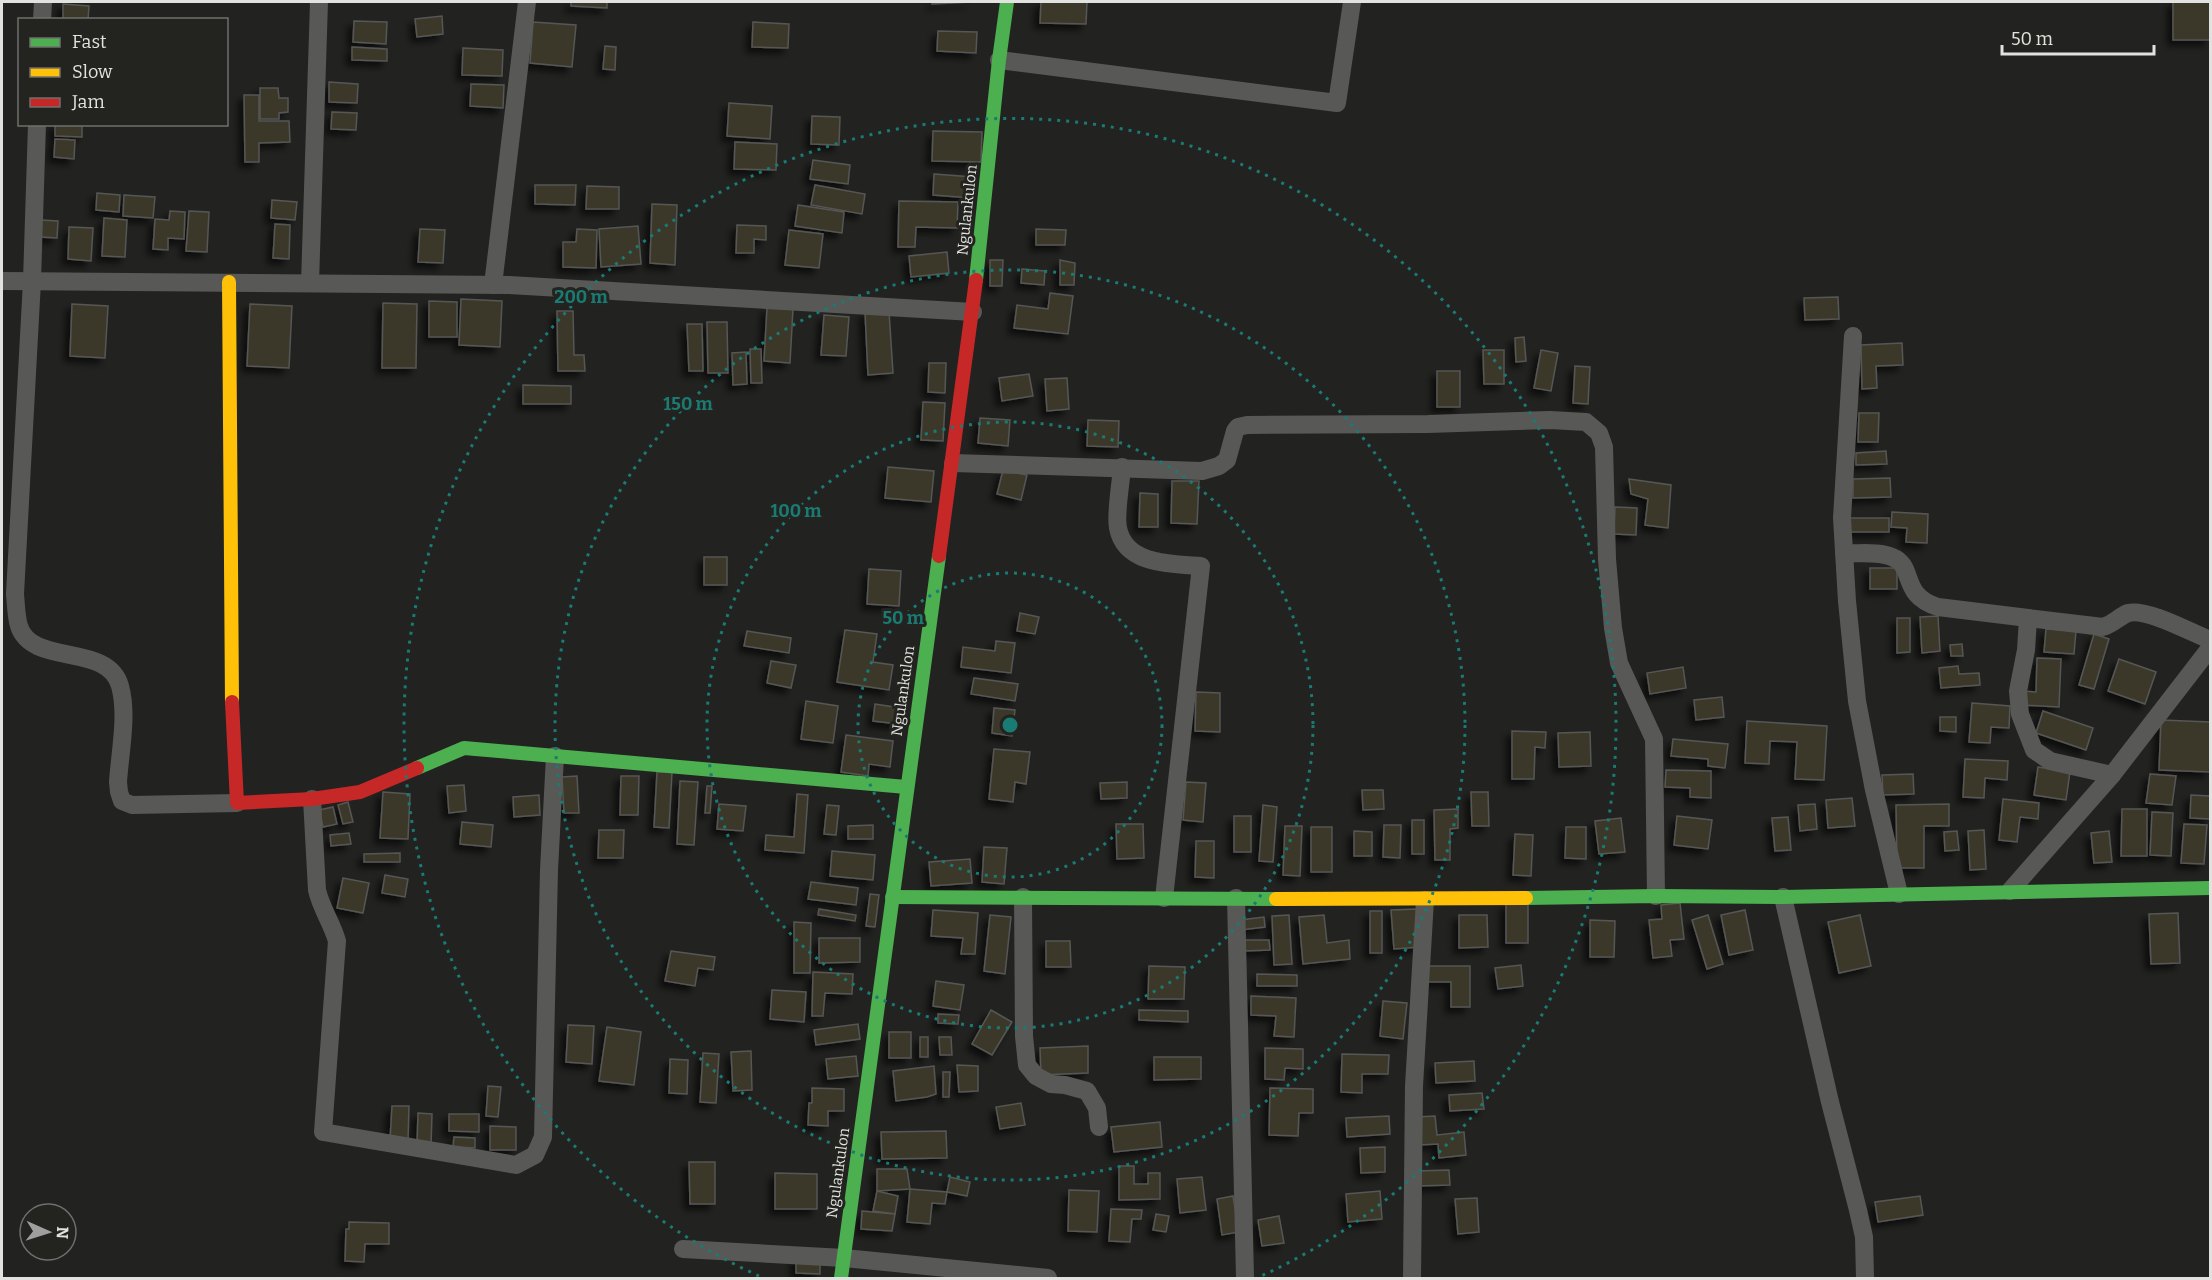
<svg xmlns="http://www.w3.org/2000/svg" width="2212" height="1280" font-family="Bitter,serif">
	<defs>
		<filter id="shadow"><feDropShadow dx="-5.5" dy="5.5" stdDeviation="3" flood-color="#0009"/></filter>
	</defs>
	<rect width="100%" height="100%" fill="#222221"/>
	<g fill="#3a392b" stroke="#565655" stroke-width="1.5" filter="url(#shadow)">
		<path d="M571,2H607V8L571,6Z"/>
		<path d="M932,2H972L932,4Z"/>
		<path d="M1041,2H1087L1086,24L1040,23Z"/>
		<rect x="2173" y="2" width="37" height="38"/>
		<path d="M63,4L89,6L88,20H63Z"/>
		<path d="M442,16L443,34L417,37L415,19Z"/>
		<path d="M354,21L387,22L386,44L353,42Z"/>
		<path d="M533,22L576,25L572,67L530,63Z"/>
		<path d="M753,22L789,24L788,48L752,47Z"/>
		<path d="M938,31L977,32L976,53L937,51Z"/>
		<path d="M605,46L616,47L615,70L603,69Z"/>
		<path d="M352,47L387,49V61L352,60Z"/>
		<path d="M463,48L503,50L502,76L462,75Z"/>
		<path d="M329,82L358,84L357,103L329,102Z"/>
		<path d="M471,84L504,85L503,108L470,106Z"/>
		<path d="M260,88H278L279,98H288V112L279,113V119H260Z"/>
		<path d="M244,95H259V121H289L290,142L259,143V162H245Z"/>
		<path d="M729,103L772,106L770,139L727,136Z"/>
		<path d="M332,112L357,113L356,130L331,129Z"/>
		<path d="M812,116L840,117L839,145L811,144Z"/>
		<path d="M55,124H82V137L55,136Z"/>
		<path d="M933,131L982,132L981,162L932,161Z"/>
		<path d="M55,139L75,140L74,159L54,157Z"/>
		<path d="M735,142L777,144L776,170L734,169Z"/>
		<path d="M813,160L850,165L848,184L810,179Z"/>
		<path d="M934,174L973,177L971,198L933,195Z"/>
		<path d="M535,185H576L575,205L535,204Z"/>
		<path d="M815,185L865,194L862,214L811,205Z"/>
		<path d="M587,186L619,187V209H586Z"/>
		<path d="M97,193L120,195L119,212L96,210Z"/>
		<path d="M124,195L155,197L153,218L123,216Z"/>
		<path d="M272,200L297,202L295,220L271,218Z"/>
		<path d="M899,201L958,202L957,228L916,227L915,247H898Z"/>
		<path d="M652,204L677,205L675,265L650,263Z"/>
		<path d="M798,205L844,212L842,233L795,226Z"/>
		<path d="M170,211L185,212L184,239L168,238V250L153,249L155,219L169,220Z"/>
		<path d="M189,211L209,212L207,252L186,251Z"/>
		<path d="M104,218L127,220L125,257L102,256Z"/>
		<path d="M41,220L58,221L57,238L40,237Z"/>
		<path d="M275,224L290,225L289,259L273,258Z"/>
		<path d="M737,225L766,226V240L754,239V253H736Z"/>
		<path d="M638,226L641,264L601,267L599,229Z"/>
		<path d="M69,227L93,228L91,261L68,259Z"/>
		<path d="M420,229L445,230L443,263L418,262Z"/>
		<path d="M577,229L597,230L596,268L563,267V242H576Z"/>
		<path d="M1036,229L1066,230L1065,245H1036Z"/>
		<path d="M789,230L823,234L819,268L785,265Z"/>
		<path d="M947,252L949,273L911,277L909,256Z"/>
		<path d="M990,260H1003L1002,286H990Z"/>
		<path d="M1060,260L1075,263L1074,285H1060Z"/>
		<path d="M1022,269L1045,271L1044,285L1021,283Z"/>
		<path d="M1050,293L1073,296L1068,334L1014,328L1017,305L1048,309Z"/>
		<path d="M1838,297L1839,319L1805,320L1804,298Z"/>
		<path d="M461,299L502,301L500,347L459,345Z"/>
		<path d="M429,301L457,302V337H429Z"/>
		<path d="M383,303L417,304L416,368H382Z"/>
		<path d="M72,304L108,306L105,358L70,356Z"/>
		<path d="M250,304L292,306L289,368L247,366Z"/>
		<path d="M767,308L793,309L790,363L764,361Z"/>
		<path d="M557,311H573L574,355H584L585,371H558Z"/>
		<path d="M889,311L893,373L868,375L865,312Z"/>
		<path d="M824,315L849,317L846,356L821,355Z"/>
		<path d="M707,322H727L728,373H708Z"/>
		<path d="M687,324H702L703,371H689Z"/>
		<path d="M1524,337L1526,361L1516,362L1515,338Z"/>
		<path d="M1902,343L1903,365L1876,366L1877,388L1862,389L1861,345Z"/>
		<path d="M750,349H761L762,383H751Z"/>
		<path d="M1483,350H1504V384H1484Z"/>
		<path d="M1541,350L1558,353L1551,391L1534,388Z"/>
		<path d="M746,352L747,384L733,385L732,353Z"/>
		<path d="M929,363H946L945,393L928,392Z"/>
		<path d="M1575,366L1590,367L1588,404L1573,403Z"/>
		<rect x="1437" y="371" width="23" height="36"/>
		<path d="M1029,374L1033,396L1002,401L999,378Z"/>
		<path d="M1067,378L1069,409L1047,411L1045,379Z"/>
		<path d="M523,385L571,386V404H523Z"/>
		<path d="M923,402L945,403L943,441L921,440Z"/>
		<path d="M1859,413H1879L1878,442H1858Z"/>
		<path d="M980,418L1010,420L1008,446L978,443Z"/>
		<path d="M1088,420L1119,421L1118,447L1087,446Z"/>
		<path d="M1886,451L1887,464L1856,465V453Z"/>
		<path d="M888,467L934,471L931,502L885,498Z"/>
		<path d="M1003,470L1027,475L1021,500L997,494Z"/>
		<path d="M1890,478L1891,497L1853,498V479Z"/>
		<path d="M1629,479L1671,485L1668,528L1645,525L1648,499L1631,494Z"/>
		<path d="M1172,481H1199L1197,524L1171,523Z"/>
		<path d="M1140,493L1158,494V527H1139Z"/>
		<path d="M1615,507L1637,508L1636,535L1614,534Z"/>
		<path d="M1892,512L1928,514L1927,543L1906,542L1907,528L1891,527Z"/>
		<rect x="1850" y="518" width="39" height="14"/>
		<rect x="704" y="557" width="23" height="28"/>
		<rect x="1870" y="568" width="27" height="21"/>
		<path d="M869,569L901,571L899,606L867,604Z"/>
		<path d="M1020,613L1039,617L1035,634L1017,631Z"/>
		<path d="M1938,616L1940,651L1922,653L1920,617Z"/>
		<path d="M1897,618H1910V652L1897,653Z"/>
		<path d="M2046,629L2076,631L2074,654L2044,652Z"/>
		<path d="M845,630L877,634L873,662L893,665L889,690L837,682Z"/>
		<path d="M747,631L791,638L789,653L744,646Z"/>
		<path d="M2094,634L2109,639L2094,689L2079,685Z"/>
		<path d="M996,641L1015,643L1011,673L961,667L963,647L995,651Z"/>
		<path d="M1962,644L1963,656H1951L1950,645Z"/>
		<path d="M2037,658L2061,659L2059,707L2021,705V691L2036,692Z"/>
		<path d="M2119,659L2156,672L2145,704L2108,691Z"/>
		<path d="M771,661L796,665L791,688L767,683Z"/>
		<path d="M1958,666L1959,674L1979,673L1980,685L1941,688L1939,668Z"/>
		<path d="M1683,667L1686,688L1650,694L1647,673Z"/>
		<path d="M974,678L1018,684L1015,701L971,694Z"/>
		<path d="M1196,692L1220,693V732L1195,731Z"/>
		<path d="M1722,697L1724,717L1696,720L1694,700Z"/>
		<path d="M806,701L838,706L833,743L801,739Z"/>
		<path d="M1972,703L2010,706L2009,728L1991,727L1990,743L1969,742Z"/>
		<path d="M875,704L900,708L898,724L873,721Z"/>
		<path d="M994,708L1015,710L1012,736L992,733Z"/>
		<path d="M2043,711L2093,728L2086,750L2036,733Z"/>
		<path d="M1940,717H1956V732L1940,731Z"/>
		<path d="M2161,720L2210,722V772L2159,770Z"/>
		<path d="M1747,721L1827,726L1824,780L1795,779L1797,742L1770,741L1769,764L1745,763Z"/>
		<path d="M1512,731L1546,732L1545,748L1535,747L1534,779H1512Z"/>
		<path d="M1590,732L1591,766L1559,767L1558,733Z"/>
		<path d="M846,735L893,741L890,767L869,764L868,776L841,772Z"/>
		<path d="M1673,739L1728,744L1725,768L1708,766V759L1671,756Z"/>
		<path d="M994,749L1030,752L1026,784L1015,782L1013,802L989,799Z"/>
		<path d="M1965,759L2008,761L2007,780L1985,778L1984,798L1963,797Z"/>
		<path d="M2038,767L2070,772L2066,800L2034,795Z"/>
		<path d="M1666,770L1711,771V798L1690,797V788L1665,787Z"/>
		<path d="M657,772H672L669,828L654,827Z"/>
		<path d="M1913,774L1914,794L1883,795L1882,775Z"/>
		<path d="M2150,774L2176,776L2172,805L2146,803Z"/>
		<path d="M577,776L579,813H564L562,777Z"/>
		<path d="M621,776H639L638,815H620Z"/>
		<path d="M680,781L698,782L694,845L677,844Z"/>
		<path d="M1127,782V798L1101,799L1100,783Z"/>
		<path d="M1186,782L1206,783L1203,822L1183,820Z"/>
		<path d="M464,785L466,811L449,813L447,786Z"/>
		<path d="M707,786H712L710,813H705Z"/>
		<path d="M1362,790H1383L1384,809L1363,810Z"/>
		<path d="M383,792L410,794L408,839L380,838Z"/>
		<path d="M1471,792H1488L1489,826H1472Z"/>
		<path d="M797,794L808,795L804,853L765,850L766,835L794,837Z"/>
		<path d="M539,795L540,815L514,817L513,797Z"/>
		<path d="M2191,795L2210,796V819L2190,818Z"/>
		<path d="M1852,798L1855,826L1828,828L1826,800Z"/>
		<path d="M2003,799L2039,803L2038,819L2020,817L2017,842L1999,840Z"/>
		<path d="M348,802L353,822L343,824L338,805Z"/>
		<path d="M719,804L746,806L743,831L717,829Z"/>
		<path d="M1815,804L1817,829L1800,831L1798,805Z"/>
		<path d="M1949,804V826H1924V868H1897L1896,805Z"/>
		<path d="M827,805L839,806L836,835L824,834Z"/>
		<path d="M1263,805L1277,807L1273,862L1259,861Z"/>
		<path d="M333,807L337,824L323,827L319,810Z"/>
		<path d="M1458,809V828L1450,829V860H1435L1434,810Z"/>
		<path d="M2122,809H2147V856H2121Z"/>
		<path d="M2152,812L2173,813L2171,856L2150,855Z"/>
		<rect x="1234" y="816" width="17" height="36"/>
		<path d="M1677,816L1712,820L1708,849L1674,845Z"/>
		<path d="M1788,817L1791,850L1775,851L1772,818Z"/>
		<path d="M1621,818L1625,852L1599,854L1595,821Z"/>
		<rect x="1412" y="820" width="12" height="34"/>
		<path d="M462,822L493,825L491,847L460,844Z"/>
		<path d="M1116,824H1143L1144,858L1117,859Z"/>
		<path d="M2184,824L2207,825L2204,864L2181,863Z"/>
		<path d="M873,825V839H848V826Z"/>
		<path d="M1384,825H1401L1400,858L1383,857Z"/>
		<path d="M1285,826H1302L1300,876L1283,875Z"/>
		<rect x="1311" y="827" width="21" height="45"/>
		<path d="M1566,827H1586V859L1565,858Z"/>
		<path d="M599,830H624L623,858H598Z"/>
		<path d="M1984,830L1986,869L1970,870L1968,831Z"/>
		<path d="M1354,831L1372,832V856H1354Z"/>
		<path d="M1957,831L1959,850L1945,851L1944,832Z"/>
		<path d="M2109,831L2112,862L2094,863L2091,833Z"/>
		<path d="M349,833L351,844L331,846L330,835Z"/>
		<path d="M1515,834L1533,835L1531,876L1513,875Z"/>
		<path d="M1196,841H1214V878L1195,877Z"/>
		<path d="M984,847L1007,848L1004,884L982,882Z"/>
		<path d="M832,851L875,855L873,880L830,876Z"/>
		<path d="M400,853V862H364V854Z"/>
		<path d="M970,859L972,883L931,886L929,862Z"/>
		<path d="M385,875L408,879L405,897L382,893Z"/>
		<path d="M343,878L369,883L363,913L337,908Z"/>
		<path d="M811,882L858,888L856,905L808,899Z"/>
		<path d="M870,894L879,895L875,927L866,926Z"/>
		<path d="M1680,903L1684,939L1670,940L1672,956L1653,958L1649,920L1662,919L1661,905Z"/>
		<rect x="1506" y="904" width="22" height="39"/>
		<path d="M819,909L856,915L855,921L818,915Z"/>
		<path d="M1418,909L1420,947L1394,949L1391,910Z"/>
		<path d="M933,910L978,913L975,954H961L963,938L931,936Z"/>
		<path d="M1745,910L1753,950L1729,955L1721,915Z"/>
		<rect x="1370" y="911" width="12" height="42"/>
		<path d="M2178,913L2180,963L2151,964L2149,914Z"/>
		<path d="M990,915L1011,917L1005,974L984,971Z"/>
		<path d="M1289,915L1292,964L1274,965L1272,916Z"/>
		<path d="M1324,915L1327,943L1349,940L1350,959L1303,964L1299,917Z"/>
		<path d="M1459,915H1487L1488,947L1459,948Z"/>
		<path d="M1708,915L1723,964L1707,969L1692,920Z"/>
		<path d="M1860,915L1871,966L1839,973L1828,922Z"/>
		<path d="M1264,917L1265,927L1241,930L1240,920Z"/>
		<path d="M1590,920L1615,921L1614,957H1590Z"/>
		<path d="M794,922L811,923L810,973H794Z"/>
		<path d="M819,938H860V962L819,963Z"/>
		<path d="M1244,940H1269L1270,950L1244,951Z"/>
		<path d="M1046,941H1070L1071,967H1046Z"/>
		<path d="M671,951L715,957L713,970L698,968L695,986L665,981Z"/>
		<path d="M1521,965L1523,986L1498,989L1495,968Z"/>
		<path d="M1149,966L1185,967L1184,999H1148Z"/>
		<path d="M1424,966H1470V1007H1451V982H1424Z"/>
		<path d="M813,972L853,974L852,994L825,993L823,1016H812Z"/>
		<path d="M1257,974L1297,975V986H1257Z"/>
		<path d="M936,981L964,985L960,1010L933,1006Z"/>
		<path d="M772,990L806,992L804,1022L770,1019Z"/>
		<path d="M1251,996L1296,998L1294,1037L1274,1036L1276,1016L1251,1015Z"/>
		<path d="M1383,1001L1407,1003L1403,1039L1380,1036Z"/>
		<path d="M991,1010L1012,1022L992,1055L972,1044Z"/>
		<path d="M1139,1010L1188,1011V1022L1139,1020Z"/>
		<path d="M938,1014L959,1015L958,1024L938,1023Z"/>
		<path d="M858,1024L860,1039L816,1045L814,1030Z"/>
		<path d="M568,1025L594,1026L592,1064L566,1062Z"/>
		<path d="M607,1027L641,1032L634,1085L599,1081Z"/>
		<rect x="889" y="1032" width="22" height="26"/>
		<rect x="920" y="1037" width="8" height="20"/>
		<path d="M939,1037H951L952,1055H940Z"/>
		<path d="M1088,1046V1073L1041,1075L1040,1048Z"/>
		<path d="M1265,1048L1303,1049V1069L1285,1068L1284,1080L1265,1079Z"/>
		<path d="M751,1051L752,1090L733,1091L731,1052Z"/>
		<path d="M703,1053L719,1054L716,1103L700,1102Z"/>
		<path d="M1342,1054L1389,1055L1388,1074H1362V1093L1341,1092Z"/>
		<path d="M856,1056L858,1076L828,1079L826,1059Z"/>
		<path d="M1154,1057H1201V1079L1154,1080Z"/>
		<path d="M670,1059L688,1060L687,1094L669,1093Z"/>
		<path d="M1474,1061L1475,1081L1436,1083L1435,1063Z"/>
		<path d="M957,1065L978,1066V1091L959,1092Z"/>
		<path d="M934,1066L936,1094L927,1097L896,1101L893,1071Z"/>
		<path d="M943,1072H950L949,1097H943Z"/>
		<path d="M488,1086L501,1087L498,1117L486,1116Z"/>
		<path d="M812,1088L844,1089V1111H828V1126L808,1125L809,1103H812Z"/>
		<path d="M1270,1088L1313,1089V1113H1299L1298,1136L1269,1135Z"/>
		<path d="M1482,1093L1484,1109L1450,1111L1449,1095Z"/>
		<path d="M1021,1103L1025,1125L1000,1129L996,1107Z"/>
		<path d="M392,1106H409L408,1141L390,1140Z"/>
		<path d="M418,1113L432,1114L431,1146L417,1145Z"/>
		<path d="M449,1114H479V1132L449,1131Z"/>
		<path d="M1389,1116L1390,1134L1347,1137L1346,1118Z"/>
		<path d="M1435,1116L1437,1135L1464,1132L1466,1155L1439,1158L1438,1144L1419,1145L1416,1117Z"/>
		<path d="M1160,1122L1162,1147L1114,1152L1111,1127Z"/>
		<path d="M490,1126L516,1127V1150H490Z"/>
		<path d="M946,1131L947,1158L882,1159L881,1132Z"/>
		<path d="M454,1137L475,1138V1148L453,1147Z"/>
		<path d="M1385,1147V1172L1361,1173L1360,1148Z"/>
		<path d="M689,1162H715V1204H690Z"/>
		<path d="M1119,1166H1134V1184H1148V1173H1160V1199L1119,1200Z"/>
		<path d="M877,1169H907L910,1189L877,1191Z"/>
		<path d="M1449,1170L1450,1185L1418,1186L1417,1171Z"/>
		<path d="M775,1173L817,1174V1209H775Z"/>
		<path d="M950,1177L970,1182L967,1196L947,1192Z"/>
		<path d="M1202,1177L1206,1210L1180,1213L1177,1179Z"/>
		<path d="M910,1189L947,1192L945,1204L932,1203L930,1224L907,1222Z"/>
		<path d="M1069,1190L1099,1191L1097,1232L1068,1231Z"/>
		<path d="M877,1191L898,1196L895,1214L873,1211Z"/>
		<path d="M1380,1191L1382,1219L1348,1222L1346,1194Z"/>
		<path d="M1233,1196L1239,1232L1222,1235L1217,1199Z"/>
		<path d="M1920,1196L1923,1215L1878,1222L1875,1202Z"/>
		<path d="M1477,1198L1479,1232L1458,1234L1455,1199Z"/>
		<path d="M1111,1209L1142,1210L1141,1219H1132L1130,1242L1109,1241Z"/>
		<path d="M862,1211L895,1214L892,1231L861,1229Z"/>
		<path d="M1156,1214L1169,1216L1166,1232L1153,1230Z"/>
		<path d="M1279,1216L1284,1243L1262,1246L1258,1220Z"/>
		<path d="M349,1222L389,1223V1244H365L364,1262L345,1261L346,1229H349Z"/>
		<path d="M796,1257L820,1258V1274L796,1273Z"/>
	</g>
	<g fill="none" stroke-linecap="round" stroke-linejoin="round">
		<g stroke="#585857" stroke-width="18">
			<path d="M42,20L43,2"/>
			<path d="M999,60L1337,103L1352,2"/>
			<path d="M37,124L32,281L15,594C16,604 16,616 19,626C32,667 108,642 120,686C128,715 120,751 118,782L119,792L122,801L132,805L237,803"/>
			<path d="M2,281L509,285L973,312"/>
			<path d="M310,283L319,2"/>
			<path d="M493,285L527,2"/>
			<path d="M1853,336L1842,518L1847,601L1857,701L1874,790L1899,894"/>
			<path d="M953,463L1202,471L1219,466L1227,460L1235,431L1238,427L1247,425L1428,424L1550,420L1586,422L1599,433L1604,447L1607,559L1613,628L1619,663L1654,739L1656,896"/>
			<path d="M1122,467C1121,483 1115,515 1118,528C1125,565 1171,564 1201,566L1164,898"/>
			<path d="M1844,553C1859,554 1879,551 1892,557C1916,566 1899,595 1938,607L2028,618L2026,650L2018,691L2020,714L2034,750L2050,761L2112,775"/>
			<path d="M2028,618L2103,627C2113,624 2120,616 2128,613C2147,608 2192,633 2210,640"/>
			<path d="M312,799L317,890C321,908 332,923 337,941L323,1132L516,1165L535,1155L543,1137L549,870L555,756"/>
			<path d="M2010,891L2112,775L2210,648"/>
			<path d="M1023,897L1024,1036L1027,1065L1036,1076L1051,1084L1065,1085L1087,1091L1097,1108L1099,1127"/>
			<path d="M1783,897L1830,1102L1858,1210L1864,1237L1865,1278"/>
			<path d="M1236,898L1245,1278"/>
			<path d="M683,1249L844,1258L1048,1278"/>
			<path d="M1412,1278L1414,1086L1425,900"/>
		</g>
		<g stroke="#4caf50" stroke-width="14">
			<path d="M976,280L999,60L1007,2"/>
			<path d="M417,768L464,748L906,787"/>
			<path d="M892,897L1276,899"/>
			<path d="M1526,898L1656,896L1783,897L2210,888"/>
			<path d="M841,1278L939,556"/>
		</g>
		<g stroke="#ffc107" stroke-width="14">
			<path d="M229,282L232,702"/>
			<path d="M1276,899L1526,898"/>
		</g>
		<g stroke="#c62828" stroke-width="14">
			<path d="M939,556L976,280"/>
			<path d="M232,702L237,803L312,799L360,792L417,768"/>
		</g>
	</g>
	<g fill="none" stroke="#1a7b74" stroke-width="3" stroke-dasharray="3 6">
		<circle cx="1010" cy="725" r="152"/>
		<circle cx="1010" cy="725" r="303"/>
		<circle cx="1010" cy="725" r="455"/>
		<path d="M759 1276A606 606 0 1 1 1261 1276"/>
	</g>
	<g text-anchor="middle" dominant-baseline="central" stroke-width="6" stroke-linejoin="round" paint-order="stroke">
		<g font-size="15" fill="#e2e2e0" stroke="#232320">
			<text transform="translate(967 210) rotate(-84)">Ngulankulon</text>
			<text transform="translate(903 691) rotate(-82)">Ngulankulon</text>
			<text transform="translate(838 1173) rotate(-82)">Ngulankulon</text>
		</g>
	</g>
	<circle cx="1010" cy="725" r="9" fill="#1a7b74" stroke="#232320" stroke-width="3"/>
	<g font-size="18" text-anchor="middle" font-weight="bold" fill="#1a7b74" stroke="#232320" stroke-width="6" stroke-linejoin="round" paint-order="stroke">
		<text x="581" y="303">200 m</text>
		<text x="688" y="410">150 m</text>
		<text x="796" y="517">100 m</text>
		<text x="903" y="624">50 m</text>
	</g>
	<rect width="2212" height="1280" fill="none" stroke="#e2e2e0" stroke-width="6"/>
	<rect x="18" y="18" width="210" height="108" fill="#232320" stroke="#6f6f6d" stroke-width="1.5"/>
	<rect x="30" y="38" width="30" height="9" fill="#4caf50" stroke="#6f6f6d" stroke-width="1.5"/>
	<text x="72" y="48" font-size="18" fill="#e2e2e0">Fast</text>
	<rect x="30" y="68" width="30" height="9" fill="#ffc107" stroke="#6f6f6d" stroke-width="1.5"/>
	<text x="72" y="78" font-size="18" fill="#e2e2e0">Slow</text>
	<rect x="30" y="98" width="30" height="9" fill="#c62828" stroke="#6f6f6d" stroke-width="1.5"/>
	<text x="72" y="108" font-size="18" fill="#e2e2e0">Jam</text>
	<g transform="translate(48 1232) rotate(93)"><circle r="28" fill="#232320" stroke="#6f6f6d" stroke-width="1.5"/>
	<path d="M0-4.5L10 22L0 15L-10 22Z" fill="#9f9f9d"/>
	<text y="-9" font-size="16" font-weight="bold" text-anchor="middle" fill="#e2e2e0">N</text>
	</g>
	<path d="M2002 45v9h152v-9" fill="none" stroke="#e2e2e0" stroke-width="3"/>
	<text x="2011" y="45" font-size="18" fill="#e2e2e0" stroke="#232320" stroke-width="4.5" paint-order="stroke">50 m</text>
</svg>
